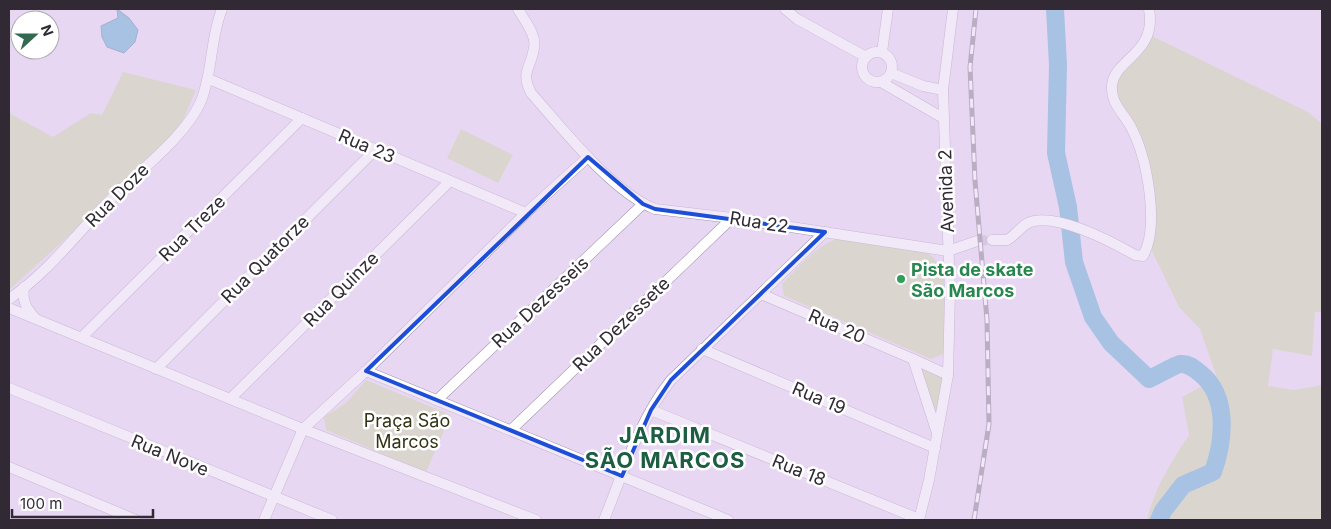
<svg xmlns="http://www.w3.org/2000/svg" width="1331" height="529" font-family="Inter,sans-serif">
	<rect width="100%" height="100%" fill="#e8d7f3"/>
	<g fill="#cdd3a7">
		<path d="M1148,34L1308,112L1322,124V312H1315L1312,356L1273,349L1268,386L1294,390L1322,385V520H1147C1154,489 1171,462 1189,435L1182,397L1217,378L1200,329L1179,307L1149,245L1147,179L1112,84Z"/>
		<path d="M123,72L196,90L181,125L168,140L83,223L9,290V113L53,137L91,113L102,115Z"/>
		<path d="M461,129L513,155L498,183L447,158Z"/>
		<path d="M837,239C859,242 912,244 929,254C937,260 941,267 944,276L945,344L943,354L931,359L784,296L782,284C798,268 815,246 837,239Z"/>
		<path d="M919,366L942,375L944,381L936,420Z"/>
		<path d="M366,380L451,415L426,472L326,430L324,417L346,403Z"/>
	</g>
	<path fill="#5ba8d1" stroke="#4e82a2" d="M117,9L129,18L138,30L135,42L124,53L107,47L102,37L101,26L118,18Z"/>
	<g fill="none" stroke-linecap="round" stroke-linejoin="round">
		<path stroke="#5ba8d1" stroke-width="18" d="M1055,9L1058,65L1056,153L1068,207L1074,262L1093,317L1111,343L1149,379C1156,376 1175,365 1180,364C1189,363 1195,369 1201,374C1229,397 1224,441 1213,472L1183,485L1163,511L1159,520"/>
		<path stroke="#c3b4cd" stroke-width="10" stroke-dasharray="10 5" stroke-linecap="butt" d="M977,241L992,240"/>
		<defs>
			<g id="minor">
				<path d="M518,9C524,20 537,35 534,48C531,69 520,71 531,93C562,128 612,192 655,209L732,218L948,251"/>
				<path d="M785,9L797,19L866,57"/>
				<circle cx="877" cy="67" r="15"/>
				<path d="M882,52L888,9"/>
				<path d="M891,73L923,86L943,90"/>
				<path d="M209,79L526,213"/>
				<path d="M881,82L943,118"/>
				<path d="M992,240H1007C1015,236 1020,227 1028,223C1054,211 1112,242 1135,255L1143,256C1160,226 1147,159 1132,129C1125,114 1110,104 1112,85C1115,58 1157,54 1149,9"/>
				<path d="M948,251L977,241"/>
				<path d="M24,287C22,301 26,308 35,318"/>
				<path d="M761,294L913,359"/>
				<path d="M9,299C46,274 75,236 106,204C134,175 186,137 201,101C213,71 210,39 222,9"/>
				<path d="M9,308L303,429L536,520"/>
				<path d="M82,337L302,118"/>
				<path d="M702,349L935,448"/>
				<path d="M156,369L376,149"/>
				<path d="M366,371L728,520"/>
				<path d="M9,388L332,520"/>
				<path d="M231,398L450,181"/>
				<path d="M437,400L643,204"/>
				<path d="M651,410L919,519"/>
				<path d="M511,430L732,218"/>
				<path d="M937,433L913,359L948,375"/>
				<path d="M9,467L136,520"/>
				<path d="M264,520L303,429L366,371L526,213L588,157"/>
				<path d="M604,520C623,473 639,420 671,380L825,232"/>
				<path d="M919,520L929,480L948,375L950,293L943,90L953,9"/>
			</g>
		</defs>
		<use href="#minor" stroke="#a292ac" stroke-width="11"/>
		<use href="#minor" stroke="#fff" stroke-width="10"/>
		<defs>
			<path id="rail" d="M974,520L989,424L987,320L975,181L970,67L976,9"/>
		</defs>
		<use href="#rail" stroke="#867a8d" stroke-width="5"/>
		<use href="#rail" stroke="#fff" stroke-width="3" stroke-dasharray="9" stroke-linecap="butt"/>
	</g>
	<path d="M0 0H1331V529H0ZM588,157L643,204L655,209L825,232L671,380L651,410L622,476L366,371Z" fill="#e8d7f3" fill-opacity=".55" fill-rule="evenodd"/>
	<path fill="none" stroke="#1d4ed8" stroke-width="4" stroke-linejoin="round" d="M588,157L643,204L655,209L825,232L671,380L651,410L622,476L366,371Z"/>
	<circle fill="#2e9e5b" stroke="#fff" stroke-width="2" cx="901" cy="279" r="5"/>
	<g text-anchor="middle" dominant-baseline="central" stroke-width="5" stroke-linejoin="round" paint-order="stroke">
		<g font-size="18" fill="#312a35" stroke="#fff">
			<text transform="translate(367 146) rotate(23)">Rua 23</text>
			<text transform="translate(946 191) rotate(-92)">Avenida 2</text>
			<text transform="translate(117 195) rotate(-45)">Rua Doze</text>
			<text transform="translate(759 222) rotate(9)">Rua 22</text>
			<text transform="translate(192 228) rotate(-45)">Rua Treze</text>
			<text transform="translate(265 259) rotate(-45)">Rua Quatorze</text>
			<text transform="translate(341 289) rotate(-45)">Rua Quinze</text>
			<text transform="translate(540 302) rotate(-43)">Rua Dezesseis</text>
			<text transform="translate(621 324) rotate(-44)">Rua Dezessete</text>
			<text transform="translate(837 326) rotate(23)">Rua 20</text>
			<text transform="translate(819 398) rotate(23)">Rua 19</text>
			<text transform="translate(170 455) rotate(22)">Rua Nove</text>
			<text transform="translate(799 470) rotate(22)">Rua 18</text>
		</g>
		<g font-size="18" font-weight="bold" fill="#27864d" stroke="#fff" text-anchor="start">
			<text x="911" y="269">Pista de skate<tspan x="911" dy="21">São Marcos</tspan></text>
		</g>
		<g font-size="18" fill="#323414" stroke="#fff">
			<text x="407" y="420">Praça São<tspan x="407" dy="21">Marcos</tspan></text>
		</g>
		<g font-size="22" font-weight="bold" letter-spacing="1" fill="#1d5e43" stroke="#fff">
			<text x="665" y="435">JARDIM<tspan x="665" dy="25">SÃO MARCOS</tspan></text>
		</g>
	</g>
	<rect width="1331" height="529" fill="none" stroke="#312a35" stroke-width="20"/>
	<g transform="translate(35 35) rotate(69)"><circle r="24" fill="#ffffff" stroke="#adaaae"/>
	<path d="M0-4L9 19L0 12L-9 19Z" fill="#326950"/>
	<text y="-8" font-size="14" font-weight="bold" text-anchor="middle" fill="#312a35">N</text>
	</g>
	<path d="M12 509v8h141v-8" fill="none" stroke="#312a35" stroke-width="2.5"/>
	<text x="20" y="509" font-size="15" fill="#312a35" stroke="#ffffff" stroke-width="4" paint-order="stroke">100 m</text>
</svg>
